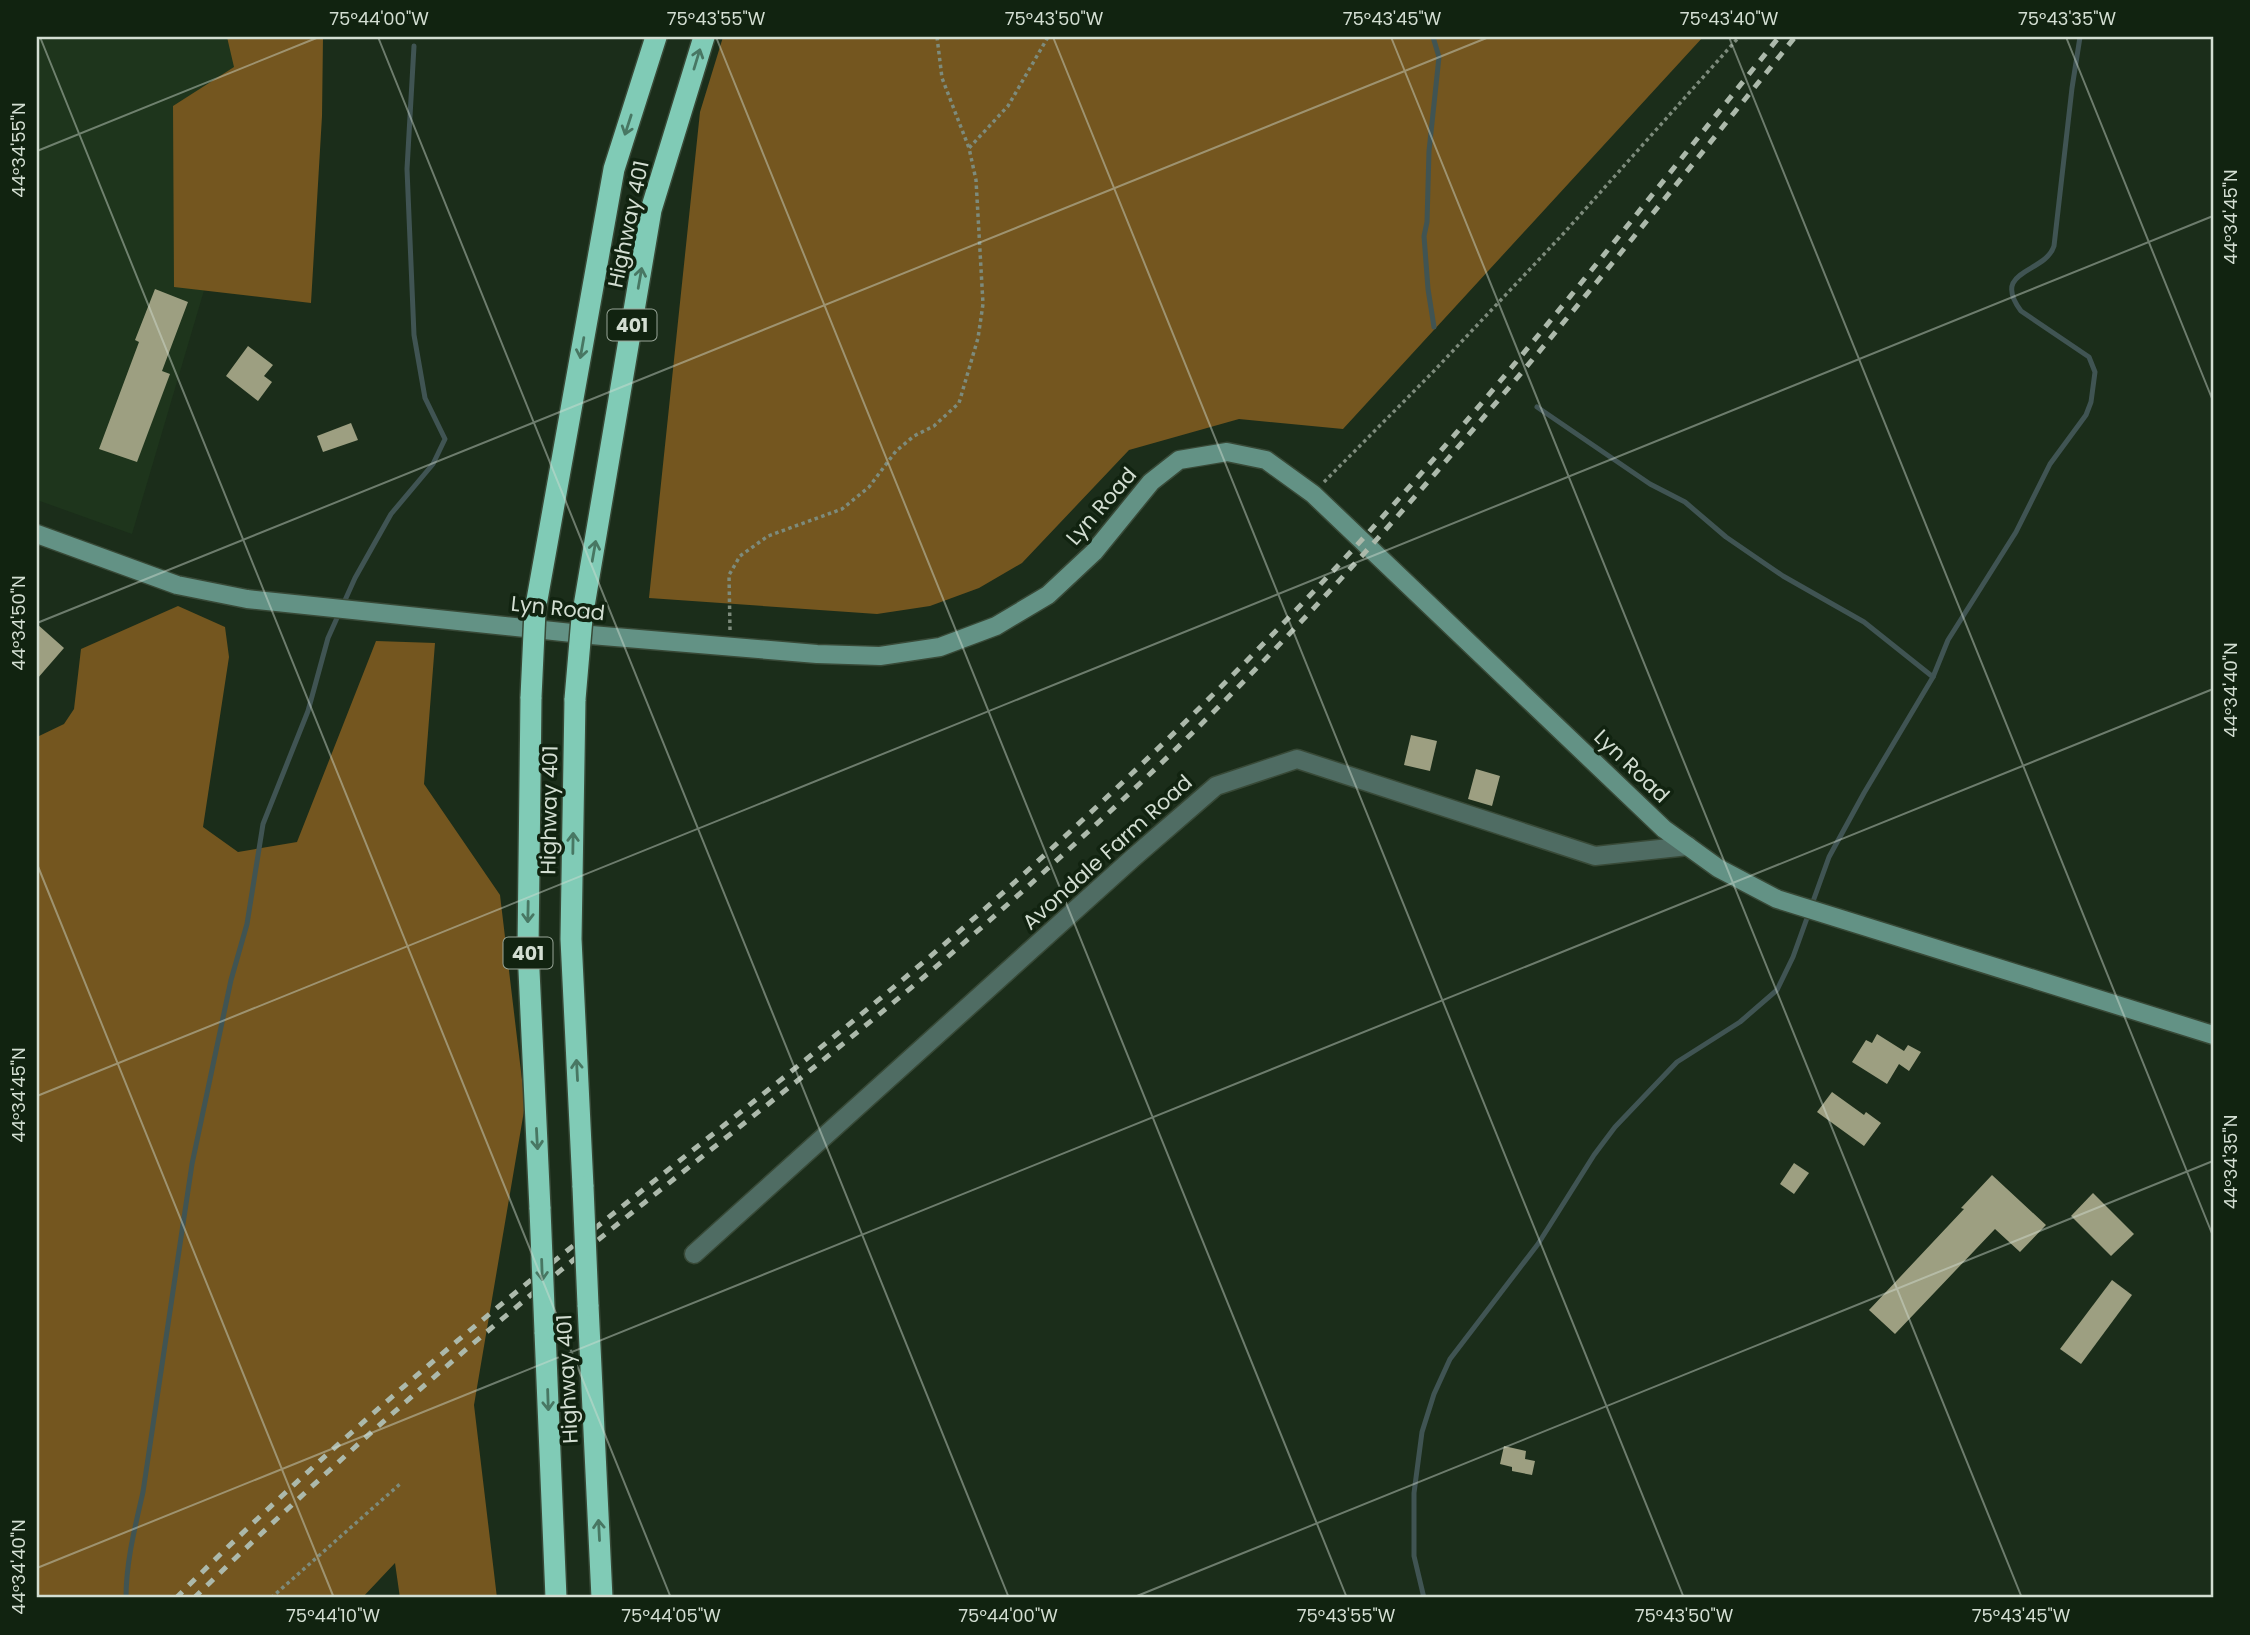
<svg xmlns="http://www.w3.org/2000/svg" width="2250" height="1635" font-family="Poppins,sans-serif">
	<rect width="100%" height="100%" fill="#1b2d1a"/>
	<path fill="#1e351c" d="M37,37H275L271,64L132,534L37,500Z"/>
	<g fill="#74561f">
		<path d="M227,37H323L322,116L311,303L174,287L173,106L234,67Z"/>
		<path d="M723,37H1703L1343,429L1239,419L1129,450L1022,563L979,588L930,606L877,614L649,598L700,112Z"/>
		<path d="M178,606L225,627L229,657L203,827L238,852L297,842L376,641L435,643L424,784L500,895L525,1105L474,1405L497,1598H400L395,1563L362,1598H37V737L64,724L74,709L81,649Z"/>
	</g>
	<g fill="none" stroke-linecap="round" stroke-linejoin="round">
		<g stroke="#405453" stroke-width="5">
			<path d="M1433,37L1439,57L1429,151L1427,222L1424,236L1428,289L1434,327"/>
			<path d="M1537,407L1650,484L1685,502L1726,537L1783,576L1864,622L1933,677"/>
			<path d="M126,1598C126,1562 135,1527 143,1492L192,1164L231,980L247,924L263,824L308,711L328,638L355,578L391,514L433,464L445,439L425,398L414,335L407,169L414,46"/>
			<path d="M1424,1598L1414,1556V1493L1422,1432L1434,1394L1450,1359L1538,1244L1594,1155L1615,1127L1677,1062L1740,1022L1777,990L1793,957L1829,857L1864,793L1933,677L1948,640L2016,532L2050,464L2086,415L2091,402L2095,372L2089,357L2021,311C1990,269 2045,274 2054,246L2072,88L2080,37"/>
		</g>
	</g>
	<g fill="#9d9f81">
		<path d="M155,289L188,302L162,371L170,374L137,462L99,449L139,342L135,340Z"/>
		<path d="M248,346L273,365L264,376L272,382L258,401L226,376Z"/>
		<path d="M351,423L358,440L323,452L317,436Z"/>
		<path d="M37,624L64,648L37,679Z"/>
		<path d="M1411,735L1437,741L1430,771L1404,765Z"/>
		<path d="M1476,769L1500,776L1492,806L1468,799Z"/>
		<path d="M1877,1034L1904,1051L1908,1045L1921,1052L1909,1071L1899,1064L1887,1084L1852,1062L1866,1040L1872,1043Z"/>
		<path d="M1832,1092L1864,1115L1866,1112L1881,1123L1864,1146L1817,1112Z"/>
		<path d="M1794,1163L1809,1173L1794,1194L1780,1184Z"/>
		<path d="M1992,1175L2046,1225L2020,1252L1995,1229L1895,1334L1869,1310L1964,1209L1961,1208Z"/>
		<path d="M2093,1193L2134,1234L2111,1256L2071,1216Z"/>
		<path d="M2112,1280L2132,1295L2081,1364L2060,1349Z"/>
		<path d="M1504,1446L1526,1451L1525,1459L1535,1461L1532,1475L1512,1471V1467L1500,1464Z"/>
	</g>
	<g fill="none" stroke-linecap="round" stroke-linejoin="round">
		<defs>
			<path id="minor" d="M694,1254L1134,857L1216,786L1297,759L1595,856L1688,846"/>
			<path id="secondary" d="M37,534L177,585L247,599L591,635L817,654L880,656L940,647L996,626L1048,595L1094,552L1151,482L1179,460L1227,452L1266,460L1313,494L1664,829L1718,868L1777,899L2213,1035"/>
			<g id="motorway">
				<path d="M535,611L614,169L656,37"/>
				<path d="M582,618L651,210L704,37"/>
				<path d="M531,697L528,949L540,1209"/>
				<path d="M575,699L571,939L583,1187"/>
				<path d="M588,1305L602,1598"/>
				<path d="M545,1332L556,1598"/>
			</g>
		</defs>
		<use href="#minor" stroke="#384937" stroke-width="21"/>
		<use href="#secondary" stroke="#384937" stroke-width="21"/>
		<use href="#motorway" stroke="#384937" stroke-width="24"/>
		<g stroke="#7d8b7c" stroke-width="3.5" stroke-dasharray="3.5 3.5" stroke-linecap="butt">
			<path d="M937,37L942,78L969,148"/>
			<path d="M1324,482L1432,373L1564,233L1739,37"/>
			<path d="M730,630L729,575L740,556L768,536L842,509L869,487L896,451L914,436L934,426L959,403L978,338L983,304L976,180L969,148L1008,106L1048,37"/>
			<path d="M271,1598L400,1484"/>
		</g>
		<use href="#minor" stroke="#4f6c63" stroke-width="18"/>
		<use href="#secondary" stroke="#639285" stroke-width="18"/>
		<use href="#motorway" stroke="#80cbb6" stroke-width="21"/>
		<g stroke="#acb9ab" stroke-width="5" stroke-dasharray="9 9" stroke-linecap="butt">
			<path d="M176,1598C285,1489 401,1386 520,1289C686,1153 858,1024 1016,881C1142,767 1263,649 1377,523C1518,367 1647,200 1779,37"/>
			<path d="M194,1598C299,1496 407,1398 520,1304C647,1198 779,1098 906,992C978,932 1048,869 1117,805C1368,572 1581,303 1795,37"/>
		</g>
		<defs>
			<g id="motorway-bridge">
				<path d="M531,697L535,611"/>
				<path d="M575,699L582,618"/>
				<path d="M583,1187L588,1305"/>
				<path d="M540,1209L545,1332"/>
			</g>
		</defs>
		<use href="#motorway-bridge" stroke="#384937" stroke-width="24" stroke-linecap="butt"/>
		<use href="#motorway-bridge" stroke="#80cbb6" stroke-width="21"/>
	</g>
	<defs><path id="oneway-shaft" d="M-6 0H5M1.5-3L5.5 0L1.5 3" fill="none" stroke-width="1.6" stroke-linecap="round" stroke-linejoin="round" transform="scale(1.75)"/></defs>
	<g stroke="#487763">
		<use href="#oneway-shaft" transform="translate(697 59) rotate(-73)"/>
		<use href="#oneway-shaft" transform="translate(628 125) rotate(108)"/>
		<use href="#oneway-shaft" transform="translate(640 278) rotate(-80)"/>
		<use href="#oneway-shaft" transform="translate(582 348) rotate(100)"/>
		<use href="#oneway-shaft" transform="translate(594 551) rotate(-80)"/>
		<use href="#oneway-shaft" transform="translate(573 843) rotate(-89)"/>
		<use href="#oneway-shaft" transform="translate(528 912) rotate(91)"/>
		<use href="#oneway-shaft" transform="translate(577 1070) rotate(-93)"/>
		<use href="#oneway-shaft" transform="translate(537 1139) rotate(87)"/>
		<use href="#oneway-shaft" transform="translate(542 1270) rotate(88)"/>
		<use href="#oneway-shaft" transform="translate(548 1400) rotate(88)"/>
		<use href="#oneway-shaft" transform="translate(599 1530) rotate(-93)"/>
	</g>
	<path fill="none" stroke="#d3ded2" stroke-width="2" stroke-opacity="0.45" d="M40,37L671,1598M378,37L1009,1598M716,37L1347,1598M1053,37L1684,1598M1391,37L2022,1598M1729,37L2213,1236M2066,37L2213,401M37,151L319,37M37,623L1489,37M37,864L334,1598M37,1096L2213,216M37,1568L2213,689M1132,1598L2213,1161"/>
	<g text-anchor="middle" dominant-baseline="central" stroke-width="7" stroke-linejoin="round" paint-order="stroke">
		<g fill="#112310" stroke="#99a698" stroke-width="2">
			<rect x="607.5" y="309.5" width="49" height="31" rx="5"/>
			<rect x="503.5" y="937.5" width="49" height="31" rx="5"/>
		</g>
		<g font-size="19" font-weight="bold" fill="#d3ded2">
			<text x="632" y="325">401</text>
			<text x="528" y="953">401</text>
		</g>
		<g font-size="21" fill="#d3ded2" stroke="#112310">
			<text transform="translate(628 224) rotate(-78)">Highway 401</text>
			<text transform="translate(1101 506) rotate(-49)">Lyn Road</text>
			<text transform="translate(558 608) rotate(6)">Lyn Road</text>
			<text transform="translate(1632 766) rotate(44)">Lyn Road</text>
			<text transform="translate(549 810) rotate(-89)">Highway 401</text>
			<text transform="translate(1107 852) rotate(-42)">Avondale Farm Road</text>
			<text transform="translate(567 1379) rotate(-93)">Highway 401</text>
		</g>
	</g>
	<rect width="2250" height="1635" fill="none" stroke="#112310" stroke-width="77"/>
	<rect x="38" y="38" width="2174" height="1558" fill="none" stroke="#d3ded2" stroke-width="2.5"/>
	<g font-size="18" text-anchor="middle" fill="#d3ded2">
		<text x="379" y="25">75°44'00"W</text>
		<text x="716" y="25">75°43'55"W</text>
		<text x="1054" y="25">75°43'50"W</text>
		<text x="1392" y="25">75°43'45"W</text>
		<text x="1729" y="25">75°43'40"W</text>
		<text x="2067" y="25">75°43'35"W</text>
		<text transform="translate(19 150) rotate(-90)" y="6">44°34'55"N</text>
		<text transform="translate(2231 217) rotate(-90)" y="6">44°34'45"N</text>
		<text transform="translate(19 623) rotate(-90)" y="6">44°34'50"N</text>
		<text transform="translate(2231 690) rotate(-90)" y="6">44°34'40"N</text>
		<text transform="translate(19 1095) rotate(-90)" y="6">44°34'45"N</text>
		<text transform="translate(2231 1162) rotate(-90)" y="6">44°34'35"N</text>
		<text transform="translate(19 1567) rotate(-90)" y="6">44°34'40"N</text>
		<text x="333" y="1622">75°44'10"W</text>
		<text x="671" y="1622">75°44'05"W</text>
		<text x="1008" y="1622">75°44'00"W</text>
		<text x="1346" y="1622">75°43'55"W</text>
		<text x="1684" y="1622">75°43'50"W</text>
		<text x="2021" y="1622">75°43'45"W</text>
	</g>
</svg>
